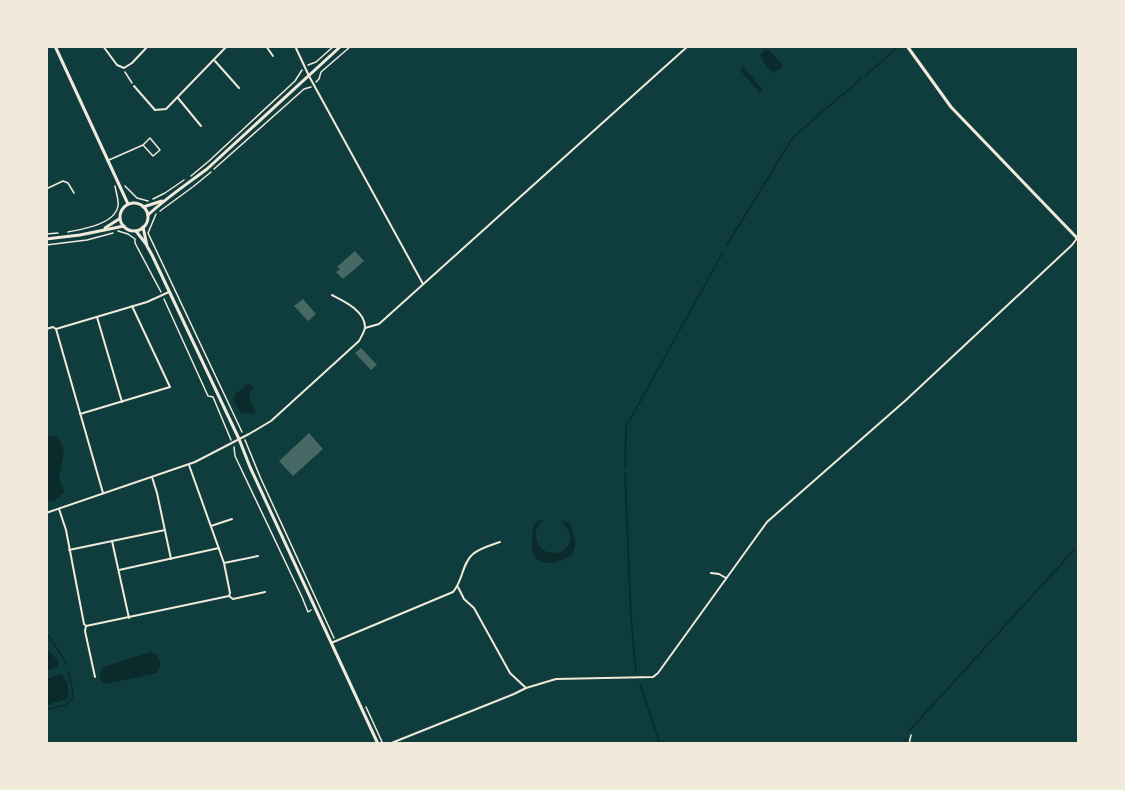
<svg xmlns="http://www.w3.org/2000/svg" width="1125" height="790" font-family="Quicksand,sans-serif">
	<rect width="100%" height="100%" fill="#0f3d3e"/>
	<g fill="#0a2a2b">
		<path d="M765,50H769L782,64V67L774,73C769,70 762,61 760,55Z"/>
		<path d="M743,67H744L762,89L760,93L740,70Z"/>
		<path d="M248,384H250L253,389L250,393L249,398L256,412L254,414L241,413L233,400L235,394Z"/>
		<path d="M51,435L58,437L62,444L64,453L59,477L64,492C59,498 55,502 46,501L47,437Z"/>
		<path d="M541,520H544C539,524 535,528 536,536C539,563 577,555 569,532C567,528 563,524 561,520L570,524C575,538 579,544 570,557C564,558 558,563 551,563C527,564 531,539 534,524Z"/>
		<path d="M46,648L59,662L57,667L47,670Z"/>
		<path d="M151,652L157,655C161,663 161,666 157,673L106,684L102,682L99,676L103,667Z"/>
		<path d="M60,674C68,677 70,692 67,699L47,705V679Z"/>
	</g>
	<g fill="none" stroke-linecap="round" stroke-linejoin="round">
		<g stroke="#0a2a2b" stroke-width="1.5">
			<path d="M865,76L899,46"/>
			<path d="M727,245L793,137L862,78"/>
			<path d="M46,407V423"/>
			<path d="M625,468L626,427L722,254"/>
			<path d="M625,473L631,617L636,673"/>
			<path d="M46,632L62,656L66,663"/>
			<path d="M640,684L660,744"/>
			<path d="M46,710L65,705L72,699L73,691L68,671"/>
			<path d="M909,731L1074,550"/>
			<path d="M905,744L906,739"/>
		</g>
	</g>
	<g fill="#486865">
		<path d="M355,251L364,261L343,279L336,272L340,269L337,267Z"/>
		<path d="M303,299L316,314L308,321L294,306Z"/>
		<path d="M361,348L377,365L371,370L355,353Z"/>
		<path d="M309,433L323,449L293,476L279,461Z"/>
	</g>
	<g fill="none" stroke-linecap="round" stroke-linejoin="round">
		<g stroke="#f1e9da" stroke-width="1.5">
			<path d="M308,65L316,62L334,46"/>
			<path d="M125,72L132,83"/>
			<path d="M316,82L319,79L321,72L351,46"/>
			<path d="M214,169L304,89L311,87"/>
			<path d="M191,176L209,161L295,81L302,70"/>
			<path d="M125,186L137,198L148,201"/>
			<path d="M153,199L165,193L184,180"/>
			<path d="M160,211L194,186L211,172"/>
			<path d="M156,214L148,233L242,432"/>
			<path d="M118,231L128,234L135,239V243L161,292"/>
			<path d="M68,232C83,229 115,224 118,206C119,200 116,193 115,186"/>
			<path d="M46,234L58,233"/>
			<path d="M46,245L87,240L113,233"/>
			<path d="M164,299L208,396L213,397L231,440"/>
			<path d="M245,440L261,479L334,638"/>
			<path d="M234,447L235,456L302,597L308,612L311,610"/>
			<path d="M366,707L383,744"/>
			<path d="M909,744L911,735"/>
		</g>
		<g stroke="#f1e9da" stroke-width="1.5">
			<path d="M109,160L143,145L150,138L160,150L153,156L143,145"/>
			<path d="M46,189L63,181L68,183L74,193"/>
		</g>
		<g stroke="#f1e9da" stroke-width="2">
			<path d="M103,46L117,65L124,68L132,63L148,46"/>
			<path d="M266,46L273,56"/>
			<path d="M295,46L309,76L423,284"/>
			<path d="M215,61L239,88"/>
			<path d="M134,86L155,110L166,109L227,46"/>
			<path d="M178,98L201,126"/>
			<path d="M97,317L122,402"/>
			<path d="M365,328L379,324L688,46"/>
			<path d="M46,329L53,327L56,329L147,302L169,292"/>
			<path d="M56,329L103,493"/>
			<path d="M80,414L170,387L132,306"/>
			<path d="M189,465L224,563L230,593L229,596"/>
			<path d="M152,477L157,493L171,559"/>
			<path d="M59,509L66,530L84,624L86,626L85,631L95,677"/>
			<path d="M46,513L195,462L249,434L271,421L359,341C361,337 365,331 365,327C365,311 344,301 332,295"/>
			<path d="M211,526L232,519"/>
			<path d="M112,541L129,618"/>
			<path d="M69,550L165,530"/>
			<path d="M224,563L258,556"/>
			<path d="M119,570L219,548"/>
			<path d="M711,573L719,574L726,578"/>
			<path d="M458,587L464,599L474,608L510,673L526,688"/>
			<path d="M86,626L229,596L233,599L265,592"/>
			<path d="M331,643L453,592C463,581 462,563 473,554C480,548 492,545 500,542"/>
			<path d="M389,744L514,694L526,688L556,679L653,677L658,673L767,522L906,400L1072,245L1078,237"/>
		</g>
		<g stroke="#f1e9da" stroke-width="3">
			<path d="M55,46L128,204"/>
			<path d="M907,46L951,107L1078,239"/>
			<path d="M143,227L147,246L152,255L239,439L250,467L378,744"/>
			<path d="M136,231L146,244"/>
		</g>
		<g stroke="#f1e9da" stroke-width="3">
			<circle cx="134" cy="217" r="14"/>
			<path d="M143,207L162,201"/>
			<path d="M148,215C166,198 187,184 207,169L341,46"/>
			<path d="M105,228L119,219"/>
			<path d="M46,239L80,235L124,226"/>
		</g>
	</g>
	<rect width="1125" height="790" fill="none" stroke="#f1e9da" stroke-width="96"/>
</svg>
